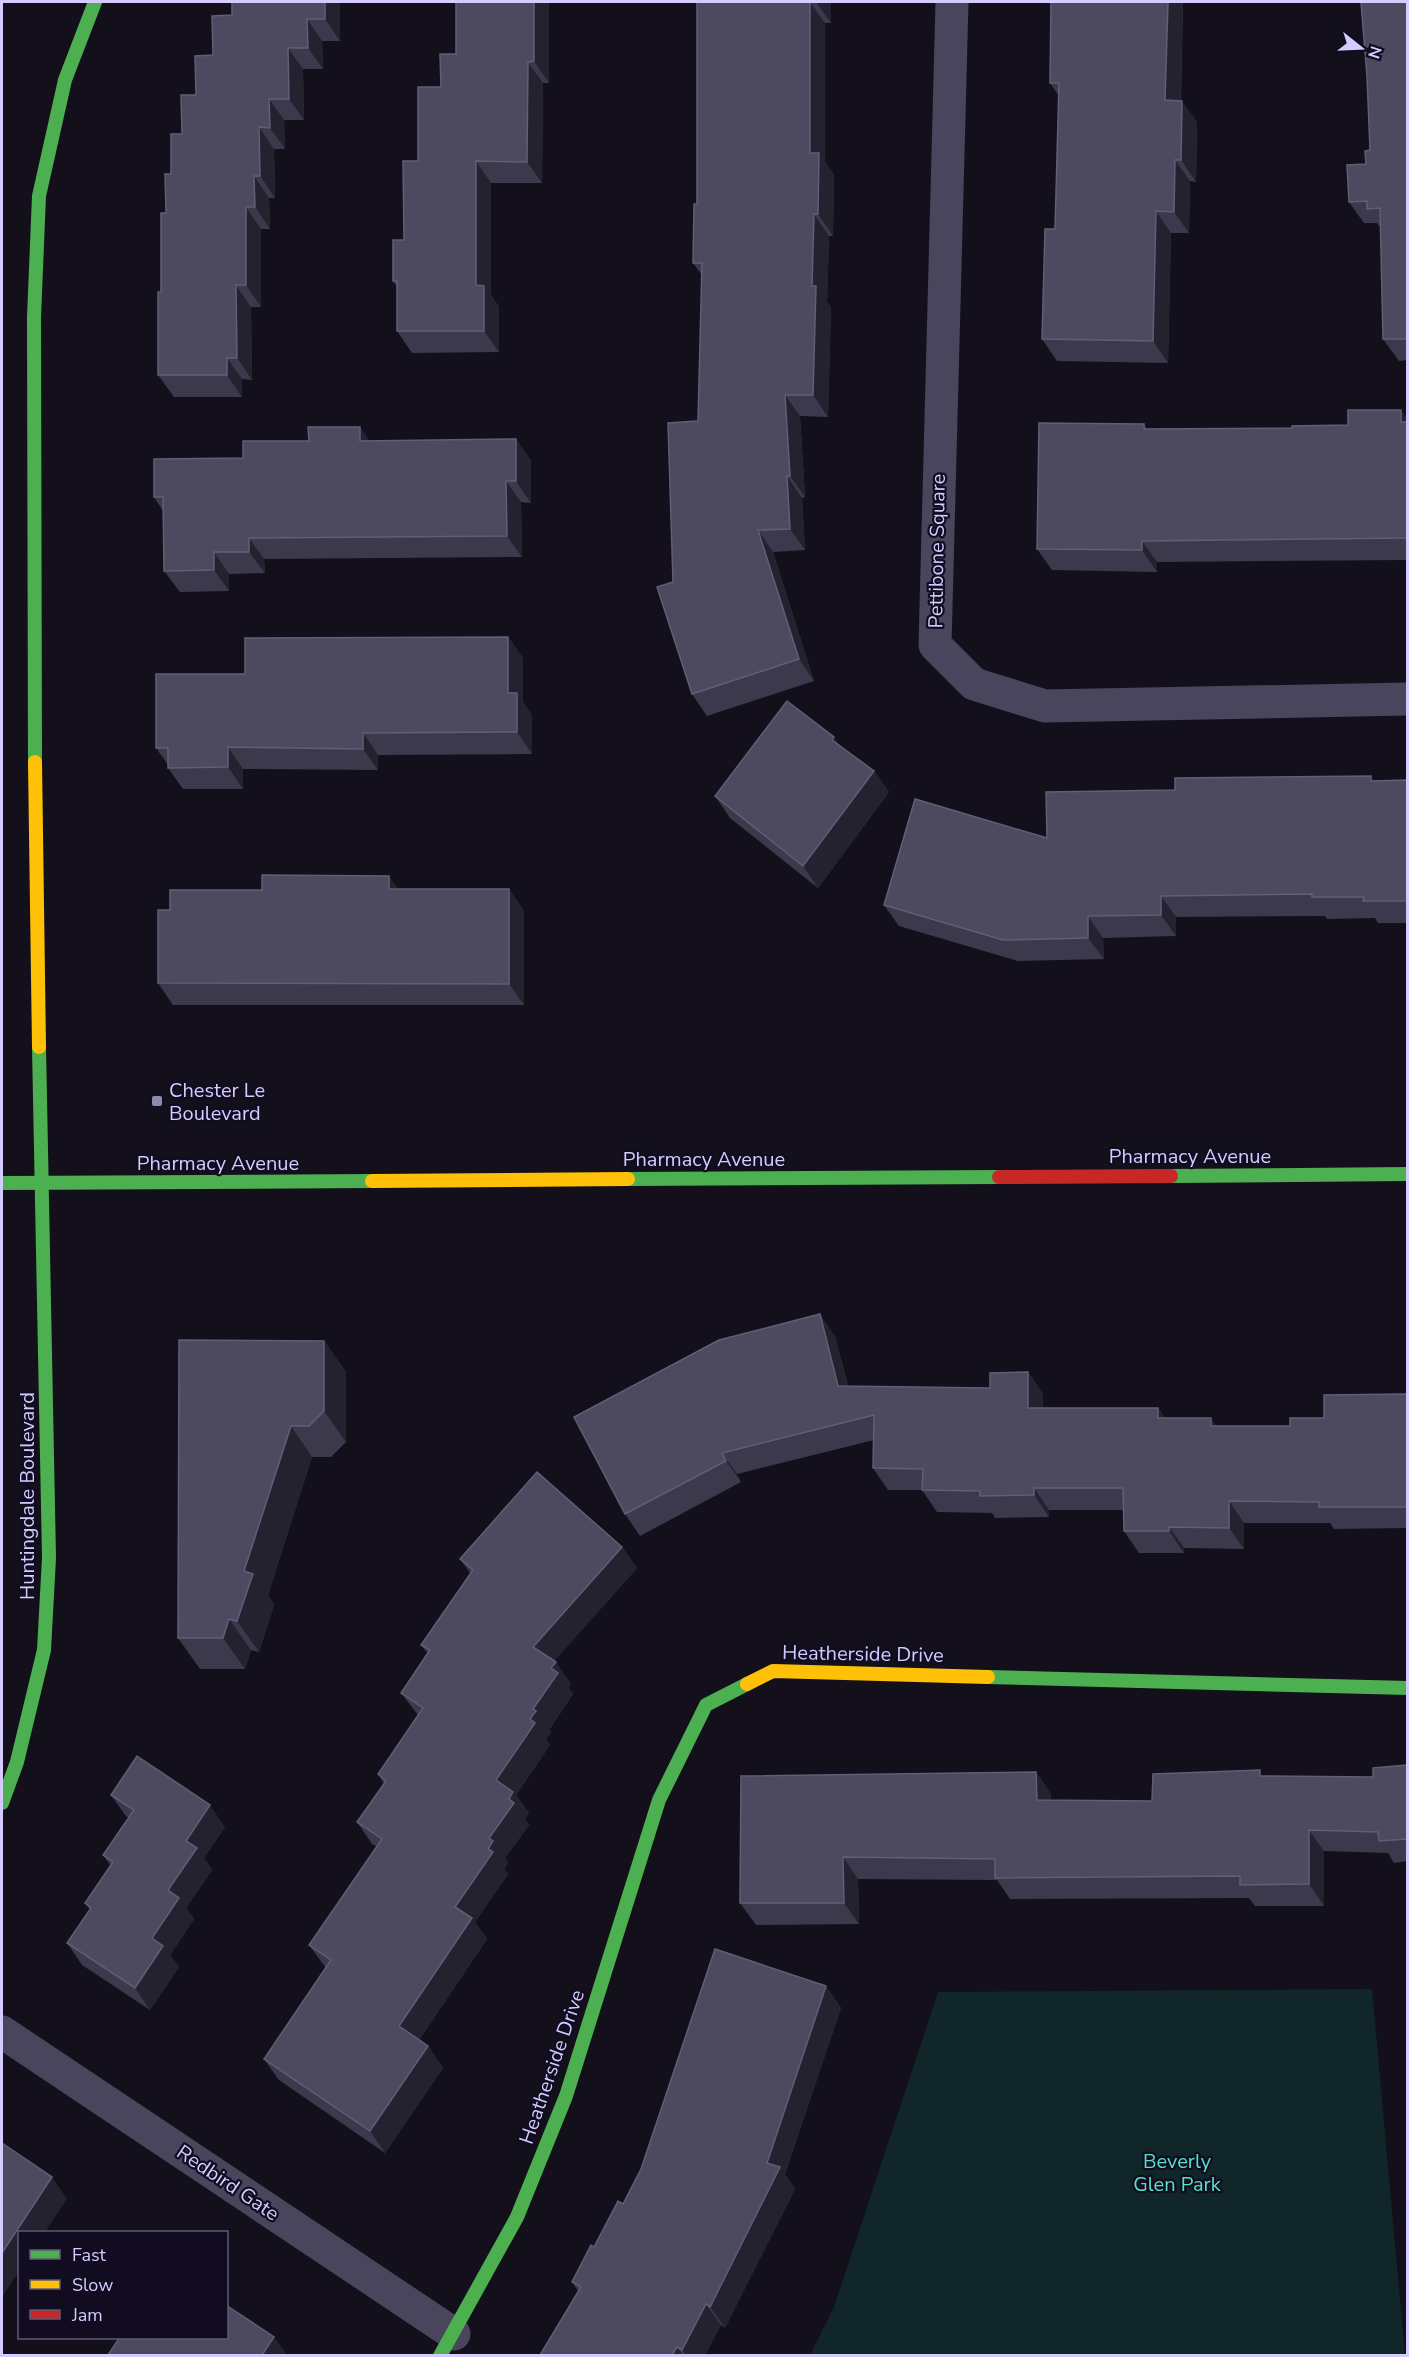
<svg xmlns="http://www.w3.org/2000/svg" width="1409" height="2357" font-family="'Nunito Sans',sans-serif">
	<rect width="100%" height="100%" fill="#13101c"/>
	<path fill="#102628" d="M1372,1989L1405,2355H810L834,2307L938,1992Z"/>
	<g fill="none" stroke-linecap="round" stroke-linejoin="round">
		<g stroke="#48455d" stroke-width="33">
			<path d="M952,2L935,645L974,684L1045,706L1408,699"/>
			<path d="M2,2032L454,2334"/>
		</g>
		<g stroke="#4caf50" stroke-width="14">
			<path d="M35,762L34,317L39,196L65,80L95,2"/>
			<path d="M1171,1176L1408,1174"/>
			<path d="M628,1179L999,1177"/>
			<path d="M2,1183L372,1181"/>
			<path d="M988,1677L1408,1688"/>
			<path d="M2,1803L17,1762L44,1650L49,1558L39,1047"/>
			<path d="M440,2356L517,2217L566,2096L659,1800L706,1705L747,1684"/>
		</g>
		<g stroke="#ffc107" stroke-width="14">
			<path d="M35,762L39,1047"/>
			<path d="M372,1181L628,1179"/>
			<path d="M747,1684L773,1671L988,1677"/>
		</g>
		<path stroke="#c62828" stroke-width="14" d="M999,1177L1171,1176"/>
	</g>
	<g fill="#3c394c">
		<path d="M340,2V41H322L323,69H303L304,120H284L285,149H274L275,198H269L270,229H261V307H251L252,380L242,379V397H174L158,375L161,292L166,213L171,174L182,134L196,95L213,55L232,15Z"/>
		<path d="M549,2V83H543L542,183H491V295L499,307V352L412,353L397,331V287L393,281L404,240L418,161L456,54Z"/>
		<path d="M697,2H831V23H825V162L834,175L833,236H829L827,302L831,307L828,417L800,416L805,497L802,498L805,550L773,552L814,681L707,716L692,694L673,582L698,421L702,275L693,263L697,204Z"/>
		<path d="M1051,2H1183L1181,101L1197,122L1196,182L1190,181L1189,233H1171L1168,363L1057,361L1042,339L1055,229L1059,96L1050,83Z"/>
		<path d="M1407,2V360L1399,361L1383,339L1381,228L1377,223H1364L1349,202L1366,164L1370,150Z"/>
		<path d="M1401,410L1407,419V560L1157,562V572L1052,570L1037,549L1144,424L1147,429L1292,428L1348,425Z"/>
		<path d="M516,439L531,461V503L521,502L522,557L264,559L265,573L229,574V591L180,592L164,571L163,511L154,497L243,458L370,441Z"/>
		<path d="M508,637L523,658V702L532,715V754L378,755V770L243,769V789H183L168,768V765L156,748L245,674Z"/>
		<path d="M874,771L889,792L818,888L730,818L715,796Z"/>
		<path d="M1407,780V923H1378L1375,918L1327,919L1325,916L1176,917V936L1103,938L1104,959L1018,961L899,926L884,905L1047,838L1175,790L1374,781Z"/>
		<path d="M398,889L524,910V1005H173L158,983L170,910Z"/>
		<path d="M835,1336L848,1386L990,1388L1028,1372L1043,1394V1408H1158L1165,1418L1217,1426H1290L1324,1418L1407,1394V1528L1334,1529L1330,1523H1244V1549L1184,1548V1553H1139L1124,1531L1123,1510H1049V1517L995,1518L992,1513L937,1512L922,1490H888L873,1468L874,1440L737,1474L741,1482L640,1536L625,1514Z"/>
		<path d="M324,1341L346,1372V1442L331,1457H312L268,1595L274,1605L259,1652L251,1650L245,1669H200L178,1638Z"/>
		<path d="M622,1547L637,1568L554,1661L571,1684L568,1687L573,1694L549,1730L551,1732L546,1739L550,1745L516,1795L529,1813L525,1819L529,1825L505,1858L508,1863L504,1869L508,1874L475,1922L487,1939L419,2040L428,2046L443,2068L385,2153L279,2080L264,2059L326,1968L309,1945L377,1847L372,1844L357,1822L384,1784L378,1774L418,1715L401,1693L427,1653L421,1645L470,1573L460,1559Z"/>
		<path d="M1407,1765V1861L1394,1863L1388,1853L1324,1851V1906H1255L1249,1898L1010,1899L997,1880L858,1879L859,1924L756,1925L740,1903L1036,1772L1051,1794V1800L1152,1801L1265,1776L1373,1777Z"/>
		<path d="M111,1795L225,1827L204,1858L212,1870L186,1908L194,1919L170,1955L179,1967L150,2010L82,1965L67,1943L90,1910L85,1903L110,1865L103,1855L129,1818L126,1816Z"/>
		<path d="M826,1986L841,2008L785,2174L795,2189L725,2328L721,2325L705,2355H540L578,2291L572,2282L623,2204Z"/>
	</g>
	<g fill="#252230">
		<path d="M325,2H340V41L325,19Z"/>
		<path d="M534,2H549V83L534,61Z"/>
		<path d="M810,2L825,23V162L834,175L833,236L818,214L810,153Z"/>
		<path d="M816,2H831V23Z"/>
		<path d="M1168,2H1183L1180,122L1165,100Z"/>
		<path d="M307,19L322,41L323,69L308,48Z"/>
		<path d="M288,48L303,69L304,120L289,99Z"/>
		<path d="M528,62L543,83L542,183L527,162Z"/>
		<path d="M269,99L284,120L285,149L270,128Z"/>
		<path d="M1182,101L1197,122L1196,182L1181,160Z"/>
		<path d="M259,127L274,149L275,198L260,176Z"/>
		<path d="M1175,160L1190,181L1189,233L1174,212Z"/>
		<path d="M476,161L491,183V295L499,307V352L484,331L476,285Z"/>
		<path d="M254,176L269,198L270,229L255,207Z"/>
		<path d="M246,207L261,229V307L246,285Z"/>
		<path d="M1156,211L1171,233L1168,363L1153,341Z"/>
		<path d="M814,214L829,236L827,302L831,307L828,417L813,395L812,286Z"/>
		<path d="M236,285L251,307L252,380L237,358Z"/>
		<path d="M227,358L242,379V397L227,375Z"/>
		<path d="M785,395L800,416L805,497L790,476Z"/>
		<path d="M1401,410L1407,419V431L1401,422Z"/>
		<path d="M360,427L375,448L360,441Z"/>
		<path d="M516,439L531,461V503L516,481Z"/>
		<path d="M787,476L802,498L805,550L790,529Z"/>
		<path d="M506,481L521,502L522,557L507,536Z"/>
		<path d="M758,530L773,552L814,681L799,659Z"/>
		<path d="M249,538L264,559L265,573L249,552Z"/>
		<path d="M1142,541L1157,562V572L1142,550Z"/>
		<path d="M214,552L229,574V591L214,570Z"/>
		<path d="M508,637L523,658V702L532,715V754L517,732L508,693Z"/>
		<path d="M363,733L378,755V770L363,749Z"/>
		<path d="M834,737L849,758L832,740Z"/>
		<path d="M228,747L243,769V789L228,767Z"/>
		<path d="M874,771L889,792L818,888L803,866Z"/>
		<path d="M389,876L404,897L389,889Z"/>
		<path d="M509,889L524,910V1005L509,984Z"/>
		<path d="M1161,896L1176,917V936L1161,915Z"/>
		<path d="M1088,916L1103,938L1104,959L1088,938Z"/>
		<path d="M820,1314L835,1336L853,1408L838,1386Z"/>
		<path d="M324,1341L346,1372V1442L324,1411Z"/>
		<path d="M1028,1372L1043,1394V1429L1028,1408Z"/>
		<path d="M1158,1408L1174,1430L1158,1418Z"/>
		<path d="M1211,1418L1226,1440L1211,1426Z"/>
		<path d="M291,1426L312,1457L268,1595L274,1605L259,1652L237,1621L244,1571Z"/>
		<path d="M722,1453L737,1474L741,1482L726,1461Z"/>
		<path d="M1034,1488L1049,1510V1517L1034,1495Z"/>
		<path d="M1229,1501L1244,1523V1549L1229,1528Z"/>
		<path d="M1169,1527L1184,1548V1553L1169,1531Z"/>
		<path d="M622,1547L637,1568L548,1668L533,1647Z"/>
		<path d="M229,1619L251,1650L245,1669L223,1638Z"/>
		<path d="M556,1662L571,1684L568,1687L573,1694L549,1730L551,1732L546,1739L550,1745L516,1795L529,1813L525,1819L529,1825L505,1858L508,1863L504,1869L508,1874L475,1922L487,1939L414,2047L399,2026L455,1907L488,1849L496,1780L530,1719L533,1709L551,1668Z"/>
		<path d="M1036,1772L1051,1794L1052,1822L1037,1800Z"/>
		<path d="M210,1805L225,1827L204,1858L212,1870L186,1908L194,1919L170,1955L179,1967L150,2010L135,1988L186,1841Z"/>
		<path d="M1309,1830L1324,1851V1906L1309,1884Z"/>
		<path d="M843,1857L858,1879L859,1924L844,1903Z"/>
		<path d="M826,1986L841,2008L785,2174L795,2189L725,2328L710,2307L767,2163Z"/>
		<path d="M428,2046L443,2068L385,2153L370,2131Z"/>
		<path d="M52,2177L67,2199L45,2232H20V2270L2,2297V2253Z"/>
		<path d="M706,2304L721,2325L705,2355H686L682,2350Z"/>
		<path d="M274,2337L287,2355H262Z"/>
		<path d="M677,2347L683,2355H672Z"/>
	</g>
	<g fill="#4d495f" stroke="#625d78" stroke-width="1.5">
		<path d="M232,2H325V19H307L308,48H288L289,99H269L270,128L259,127L260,176H254L255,207H246V285H236L237,358H227V375H158V292H161V213H166L165,174H171V134H182L181,95H196L195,56L213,55L212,16L232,15Z"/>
		<path d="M456,2H534V61L528,62L527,162L476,161V285L484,286V331H397V281H393V240H404L403,161H418V87H441L440,54H456Z"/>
		<path d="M697,2H816H810V153H819L818,214H814L812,286H816L813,395H785L790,476H787L790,529L758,530L799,659L692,694L657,587L673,582L668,423L698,421L702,263H693L694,204H697Z"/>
		<path d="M1051,2H1168L1165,100L1182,101L1181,160H1175L1174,212L1156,211L1153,341L1042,339L1045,229H1055L1059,83H1050Z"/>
		<path d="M1361,2H1407V339H1383L1380,208L1367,209V201L1349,202L1347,165L1366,164L1365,151L1370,150L1367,76Z"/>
		<path d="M1348,410H1401V422H1407V538L1142,541V550L1037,549L1039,423L1144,424V429L1292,428V426L1348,425Z"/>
		<path d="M308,427H360V441L516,439V481H506L507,536L249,538V552H214V570L164,571L163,497H154V459L243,458V441H309Z"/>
		<path d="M508,637V693H517V732L363,733V749L228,747V767L168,768V748H156V674H245V638Z"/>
		<path d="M787,701L834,737L832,740L874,771L803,866L715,796Z"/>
		<path d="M1371,776V781L1407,780V901H1363L1364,897H1312V894L1161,896V915L1088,916V938L1003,940L884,905L915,799L1047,838L1046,792L1175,790V778Z"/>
		<path d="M262,875L389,876V889H509V984L158,983V910H170V890H262Z"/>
		<path d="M820,1314L838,1386L990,1388V1373L1028,1372V1408H1158V1418H1211V1426H1290V1418H1324V1395L1407,1394V1507H1319V1502L1229,1501V1528L1169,1527V1531H1124L1123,1488H1034V1495L980,1496V1491L922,1490L923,1469L873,1468L874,1415L722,1453L726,1461L625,1514L574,1417L719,1340Z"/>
		<path d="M179,1340L324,1341V1411L309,1426H291L244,1571L253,1574L237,1621L229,1619L223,1638H178Z"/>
		<path d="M537,1472L622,1547L533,1647L556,1662L551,1668L558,1673L533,1709L536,1711L530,1719L535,1723L496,1780L513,1792L509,1799L514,1803L489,1838L493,1841L488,1849L493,1852L455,1907L472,1918L399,2026L428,2046L370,2131L264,2059L331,1960L309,1945L382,1839L357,1822L386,1781L378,1774L423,1708L401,1693L430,1650L421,1645L473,1570L460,1559Z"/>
		<path d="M137,1756L210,1805L186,1841L197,1848L168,1890L179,1898L152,1938L163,1946L135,1988L67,1943L91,1908L85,1903L113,1862L103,1855L134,1810L111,1795Z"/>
		<path d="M1407,1765V1839L1379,1841L1378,1832L1309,1830V1884L1240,1885V1876L995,1878V1859L843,1857L844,1903H740L741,1776L1036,1772L1037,1800L1152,1801L1153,1774L1260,1770V1776L1373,1777V1768Z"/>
		<path d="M715,1949L826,1986L767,2163L780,2167L710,2307L706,2304L682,2350L677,2347L672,2355H540L581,2287L572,2282L591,2245L594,2247L618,2201L623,2204L641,2169Z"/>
		<path d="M2,2143L52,2177L2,2253Z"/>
		<path d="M226,2305L274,2337L262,2355H108L120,2337H226Z"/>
	</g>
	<rect fill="#918ab0" stroke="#110c20" stroke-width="2" x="151" y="1095" width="12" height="12" rx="3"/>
	<g text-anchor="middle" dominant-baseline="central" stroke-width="4.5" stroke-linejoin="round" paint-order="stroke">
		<g font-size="20" fill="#d5cbff" stroke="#110c20">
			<text transform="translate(937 551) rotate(-89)">Pettibone Square</text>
			<text x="1190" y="1156">Pharmacy Avenue</text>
			<text x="704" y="1159">Pharmacy Avenue</text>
			<text x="218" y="1163">Pharmacy Avenue</text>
			<text transform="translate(27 1496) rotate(-90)">Huntingdale Boulevard</text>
			<text transform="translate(863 1654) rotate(1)">Heatherside Drive</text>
			<text transform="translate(552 2067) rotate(-71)">Heatherside Drive</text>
			<text transform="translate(228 2183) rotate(34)">Redbird Gate</text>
		</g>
		<g font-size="20" fill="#d5cbff" stroke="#110c20" text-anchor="start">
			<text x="169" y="1090">Chester Le<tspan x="169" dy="23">Boulevard</tspan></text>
		</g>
		<g font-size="20" fill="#53e3ca" stroke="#110c20">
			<text x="1177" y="2161">Beverly<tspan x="1177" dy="23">Glen Park</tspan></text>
		</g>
	</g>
	<rect width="1409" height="2357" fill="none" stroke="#d5cbff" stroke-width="6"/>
	<rect x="18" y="2231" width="210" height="108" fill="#110c20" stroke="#5f5879" stroke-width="1.5"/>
	<rect x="30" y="2250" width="30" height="9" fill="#4caf50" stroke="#5f5879" stroke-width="1.5"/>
	<text x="72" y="2261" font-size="18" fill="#d5cbff">Fast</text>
	<rect x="30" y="2280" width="30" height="9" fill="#ffc107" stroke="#5f5879" stroke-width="1.5"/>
	<text x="72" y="2291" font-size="18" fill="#d5cbff">Slow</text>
	<rect x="30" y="2310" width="30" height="9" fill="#c62828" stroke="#5f5879" stroke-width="1.5"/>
	<text x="72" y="2321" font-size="18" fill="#d5cbff">Jam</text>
	<g transform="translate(1361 48) rotate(108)" stroke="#110c20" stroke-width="4.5" paint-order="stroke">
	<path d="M0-4.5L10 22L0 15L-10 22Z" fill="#d5cbff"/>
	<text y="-9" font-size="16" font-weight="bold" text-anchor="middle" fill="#d5cbff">N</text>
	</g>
</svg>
